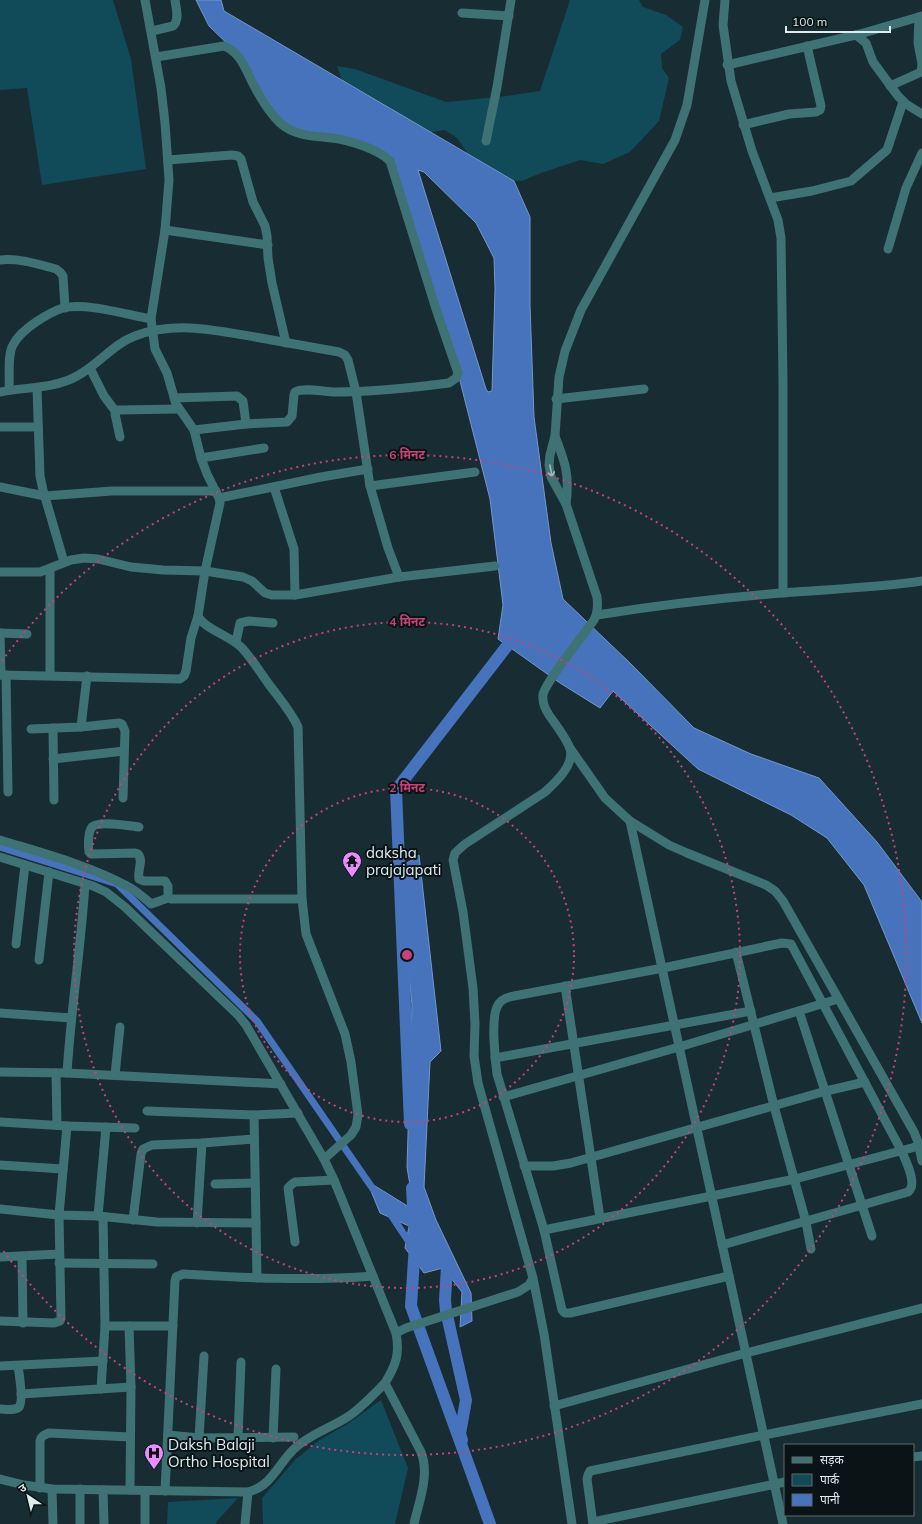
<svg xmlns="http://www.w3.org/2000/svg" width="922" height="1524" font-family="Mulish,'Noto Sans Devanagari',sans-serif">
	<rect width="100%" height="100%" fill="#172c33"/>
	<g fill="#114a59">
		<path d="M0,0H113L131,59L146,169L42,185L27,88L0,90Z"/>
		<path d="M570,0H639L643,7L666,15L683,27L680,40L661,54L662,68L669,78L659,121L630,152L603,164L580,160L541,173L522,181L501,180L474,163L457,138L445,130L421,134L344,86L337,66L355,69L446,102L507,96L540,91Z"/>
		<path d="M381,1400L408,1468L395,1524H263L262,1498L295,1460L318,1441L349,1423Z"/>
		<path d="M238,1498L217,1521L216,1524H167L168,1502Z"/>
	</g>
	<g fill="#4773bc" stroke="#7497cb" fill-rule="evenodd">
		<path d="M196,0H221L224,11L514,181L530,217V305L534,417L551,543L563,599L630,663L694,728L751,754L819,778L877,842L922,902V1023L864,885L827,838L791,815L698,769L613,691L600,708L560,683L498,639L503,605L490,499L460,381L393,160L341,141L296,134L275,112L236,52L209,26ZM418,170L424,172L476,223L494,258L495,289L492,391L488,392L486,389Z"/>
		<path d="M419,855L441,1051L430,1062L424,1187L436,1220L471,1293L472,1321L460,1327L462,1292L443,1268L424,1273L405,1248L409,1226L380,1213L367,1181L414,1210L407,1167L412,1005L398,869Z"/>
	</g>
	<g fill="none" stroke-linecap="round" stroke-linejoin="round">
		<g stroke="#4773bc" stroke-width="7">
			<path d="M0,847L117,884L257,1021L373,1189"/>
			<path d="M389,1212L411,1245"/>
		</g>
		<g stroke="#4773bc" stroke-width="12">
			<path d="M410,1124L396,790L507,646"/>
			<path d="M412,1188L414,1226"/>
			<path d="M415,1244L411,1306L490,1524"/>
			<path d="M441,1259L447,1266L445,1300L446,1311L466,1400L460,1434L462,1440"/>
		</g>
		<g stroke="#3f7274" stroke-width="9">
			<path d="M145,0L161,88L165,123L169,180L165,230L151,319L155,349L167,373L176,404L194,430L201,458L207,474L219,498L220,503L205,571L198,616C204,629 231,636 242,648C252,659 260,672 268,683C278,697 291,711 298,727L302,899L306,934L345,1034L351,1062L358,1115L356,1127L351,1135L324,1159L334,1180L396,1333C400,1354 396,1365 385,1383L421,1452C430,1475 419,1501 414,1524"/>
			<path d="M725,0L723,25L731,81L752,151L778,220L781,238L783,381V593"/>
			<path d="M462,13L509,16"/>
			<path d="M152,31L173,26C180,20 176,8 175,0"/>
			<path d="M856,35L866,43L873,62L898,96L906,104L922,114"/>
			<path d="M156,57L224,46C243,53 247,75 257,91C263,102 271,114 280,123C295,136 313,136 332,138C349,140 378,149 390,161L436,309L458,373L456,378L449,383C410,388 374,392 335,392C325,392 303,387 295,392L294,395L292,416L287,422L246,424L194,430"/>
			<path d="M727,65L860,34L922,16"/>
			<path d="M890,86L921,72L922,64L918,43L919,17"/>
			<path d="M743,125L789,114L816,112L820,110L821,106L807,46"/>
			<path d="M486,141L497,87L511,0"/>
			<path d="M168,160L232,155L238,156L241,159L253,202L265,226L267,236L268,258L272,283L286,343"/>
			<path d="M770,198L812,191L851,181L887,150L903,102"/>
			<path d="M165,230L268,245"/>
			<path d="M888,249L906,188L922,153"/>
			<path d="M0,260C20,258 37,264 56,269L60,272L63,276L65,308"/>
			<path d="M90,368L104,396L116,412"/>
			<path d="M37,388L40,476L43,490L64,562"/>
			<path d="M9,390C10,378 7,355 13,345C18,335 27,328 36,322C45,316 53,311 63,308C85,302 128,315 151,319"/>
			<path d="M0,392C25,387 54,389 77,376C98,365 113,344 135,336C175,321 214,330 255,337C283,342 311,347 339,352L345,355L348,360L356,392L370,486L388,548L399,577"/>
			<path d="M174,398L237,396L243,401L246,424"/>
			<path d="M556,399L644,389"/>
			<path d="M0,427H38"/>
			<path d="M555,436C565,462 570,475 566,504"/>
			<path d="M120,437L115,414L118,410L179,409"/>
			<path d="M201,458L264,448"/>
			<path d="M370,486L475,472"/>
			<path d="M0,487L45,496L112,491H216"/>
			<path d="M274,487L294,549L295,595"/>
			<path d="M219,498L321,477L368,469"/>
			<path d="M0,572H40L71,560L84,558L98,559L131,567L163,570L205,571L243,577L252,581L265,593L272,595H295L399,577L495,566"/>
			<path d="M597,615C659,605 720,598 782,593C829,589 876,588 922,581"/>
			<path d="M0,633L1,675"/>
			<path d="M0,633L27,634"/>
			<path d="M236,642L240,623L249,621L273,623"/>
			<path d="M0,675L180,679L184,676L186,671L191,638L198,616"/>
			<path d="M6,675L8,792"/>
			<path d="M50,675V569"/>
			<path d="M81,727L87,676"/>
			<path d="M53,728L54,800"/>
			<path d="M31,729L81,727L119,723L122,724L125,731L123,798"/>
			<path d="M570,748L605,798L630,821L669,845L687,853L766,885L775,891L783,901L914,1132L918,1142L922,1161"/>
			<path d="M53,759L124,751"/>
			<path d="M630,821L783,1524"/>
			<path d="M139,827C129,826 99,820 92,827C88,832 88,845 89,852L91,854H93L135,853L138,854C144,861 137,870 139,879L144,881H165L168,886V898L171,899H302"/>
			<path d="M0,840C42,853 88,865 127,886C136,890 144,898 151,904L168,898"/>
			<path d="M0,857L93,886L106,892L125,907L238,1015L246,1025L324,1159"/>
			<path d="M16,944L25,865"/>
			<path d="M736,952L774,1106L806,1222L811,1249"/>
			<path d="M39,960L49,872"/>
			<path d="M565,986L600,1218"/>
			<path d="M799,1011L872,1236"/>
			<path d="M0,1013L71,1018"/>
			<path d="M495,1058L751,1011"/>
			<path d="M0,1072L67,1073L281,1084"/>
			<path d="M56,1073L57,1125"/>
			<path d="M67,1073C71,1009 81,947 85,884"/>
			<path d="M115,1075L120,1027"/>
			<path d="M503,1097L679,1047L838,999"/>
			<path d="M147,1111L254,1115"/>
			<path d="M0,1122L67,1126"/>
			<path d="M0,1165L63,1169"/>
			<path d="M524,1166H553L571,1163L826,1091L865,1082"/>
			<path d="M215,1184L254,1183"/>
			<path d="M0,1209L59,1215L98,1216L157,1222L256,1223"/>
			<path d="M98,1216L106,1127"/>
			<path d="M133,1220L141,1154L143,1149L152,1145L202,1143L254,1139"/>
			<path d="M197,1223L202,1143"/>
			<path d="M544,1230L795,1179L919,1146"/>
			<path d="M295,1242L288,1188L292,1184L295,1182L334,1180"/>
			<path d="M722,1245L908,1192C918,1185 906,1161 902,1152L791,944L782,943L663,968L514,996C507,997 500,999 497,1007C491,1019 495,1060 497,1074L544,1230L562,1310L565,1313H570L729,1276"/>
			<path d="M0,1257L59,1254"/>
			<path d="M22,1257L23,1323"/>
			<path d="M59,1263L153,1264"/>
			<path d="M257,1278L254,1115L298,1113"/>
			<path d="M533,1278L544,1334L572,1524"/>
			<path d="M0,1321L54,1323L60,1321L61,1318L59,1215L67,1126L135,1128"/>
			<path d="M105,1326H173"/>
			<path d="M129,1326L131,1387L130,1490"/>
			<path d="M396,1333L406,1328L518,1292L529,1285L533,1278L478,1083L474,1056L475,1024L473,988L463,912L453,860L455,853L465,844L545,792C556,782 577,763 569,746C564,735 556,725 549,715C545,709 542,703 543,695C544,684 585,633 594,620C598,612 598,605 597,597L566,504L551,477L549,465L550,455L555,436L559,377L565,351L581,310L675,140L687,105L705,0"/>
			<path d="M0,1366L103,1361"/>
			<path d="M101,1389L105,1326L103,1217"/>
			<path d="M21,1394L131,1387"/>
			<path d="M554,1406L746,1353L922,1308"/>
			<path d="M0,1409C5,1409 15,1411 19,1407C24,1401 19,1373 18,1366"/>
			<path d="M168,1435L199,1438L294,1437"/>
			<path d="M238,1437L241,1362"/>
			<path d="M199,1438L204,1356"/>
			<path d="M273,1438L276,1369"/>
			<path d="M913,1457L922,1456"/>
			<path d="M0,1479L24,1485L52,1489L248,1492C272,1486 278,1464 294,1449C310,1434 331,1428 349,1416C362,1407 374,1394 385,1383"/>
			<path d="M40,1488V1441C41,1436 44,1435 49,1433L130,1437"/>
			<path d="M52,1489L53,1524"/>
			<path d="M80,1489V1524"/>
			<path d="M103,1490L104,1524"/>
			<path d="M165,1491L175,1281L176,1277L183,1274C246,1278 309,1281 373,1276"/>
			<path d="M593,1522L785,1482"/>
			<path d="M145,1524V1491"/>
			<path d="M245,1524L248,1492"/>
			<path d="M593,1524L587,1479L588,1475L590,1471L764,1435L922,1404"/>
		</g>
	</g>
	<defs><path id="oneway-shaft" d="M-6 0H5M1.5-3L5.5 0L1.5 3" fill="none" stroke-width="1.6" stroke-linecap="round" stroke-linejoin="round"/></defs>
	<use stroke="#9ebbbe" href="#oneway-shaft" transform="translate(551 471) rotate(79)"/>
	<g fill="none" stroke="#c84279" stroke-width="2" stroke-dasharray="2 4">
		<circle cx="407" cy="955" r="167"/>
		<circle cx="407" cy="955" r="333"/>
		<path d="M2 661A500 500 0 1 1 2 1249"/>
	</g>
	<defs>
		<symbol id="temple-pin" viewBox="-11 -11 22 30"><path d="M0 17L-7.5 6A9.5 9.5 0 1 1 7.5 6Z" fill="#e98dfe" stroke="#0a1316"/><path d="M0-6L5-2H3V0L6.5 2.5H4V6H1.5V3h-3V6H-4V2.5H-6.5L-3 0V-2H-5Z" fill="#111"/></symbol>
		<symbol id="hospital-pin" viewBox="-11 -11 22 30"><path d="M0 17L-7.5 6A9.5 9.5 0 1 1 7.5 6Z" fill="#e98dfe" stroke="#0a1316"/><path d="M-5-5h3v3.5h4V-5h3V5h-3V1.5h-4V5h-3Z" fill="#111"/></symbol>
	</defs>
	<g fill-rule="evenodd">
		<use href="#temple-pin" x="341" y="850" width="22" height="30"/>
		<use href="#hospital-pin" x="143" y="1442" width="22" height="30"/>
	</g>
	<g text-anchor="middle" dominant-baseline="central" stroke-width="4" stroke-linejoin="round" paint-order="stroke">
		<g font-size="15" fill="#deebef" stroke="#0a1316" text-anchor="start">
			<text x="366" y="852">daksha<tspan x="366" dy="17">prajajapati</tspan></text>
			<text x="168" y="1444">Daksh Balaji<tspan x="168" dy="17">Ortho Hospital</tspan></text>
		</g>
	</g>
	<circle cx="407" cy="955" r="6" fill="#c84279" stroke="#0a1316" stroke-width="2"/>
	<g font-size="12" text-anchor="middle" font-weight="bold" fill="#c84279" stroke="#0a1316" stroke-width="4" stroke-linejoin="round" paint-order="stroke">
		<text x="407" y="459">6 मिनट</text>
		<text x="407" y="626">4 मिनट</text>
		<text x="407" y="792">2 मिनट</text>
	</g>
	<rect x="784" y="1444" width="130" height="72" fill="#0a1316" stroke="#5f696d"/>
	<rect x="792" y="1457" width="20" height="6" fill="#3f7274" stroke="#5f696d"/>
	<text x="820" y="1464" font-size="12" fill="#deebef">सड़क</text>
	<rect x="792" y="1474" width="20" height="12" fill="#114a59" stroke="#5f696d"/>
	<text x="820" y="1484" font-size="12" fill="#deebef">पार्क</text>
	<rect x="792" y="1494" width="20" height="12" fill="#4773bc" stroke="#5f696d"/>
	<text x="820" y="1504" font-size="12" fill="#deebef">पानी</text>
	<g transform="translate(28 1496) rotate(325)" stroke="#0a1316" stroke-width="3" paint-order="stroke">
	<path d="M0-3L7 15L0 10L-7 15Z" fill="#deebef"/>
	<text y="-6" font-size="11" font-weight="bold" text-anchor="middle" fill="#deebef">उ</text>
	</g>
	<path d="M786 26v6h104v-6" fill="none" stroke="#deebef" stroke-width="2"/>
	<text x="792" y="26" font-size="12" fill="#deebef" stroke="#0a1316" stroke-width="3" paint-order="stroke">100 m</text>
</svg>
